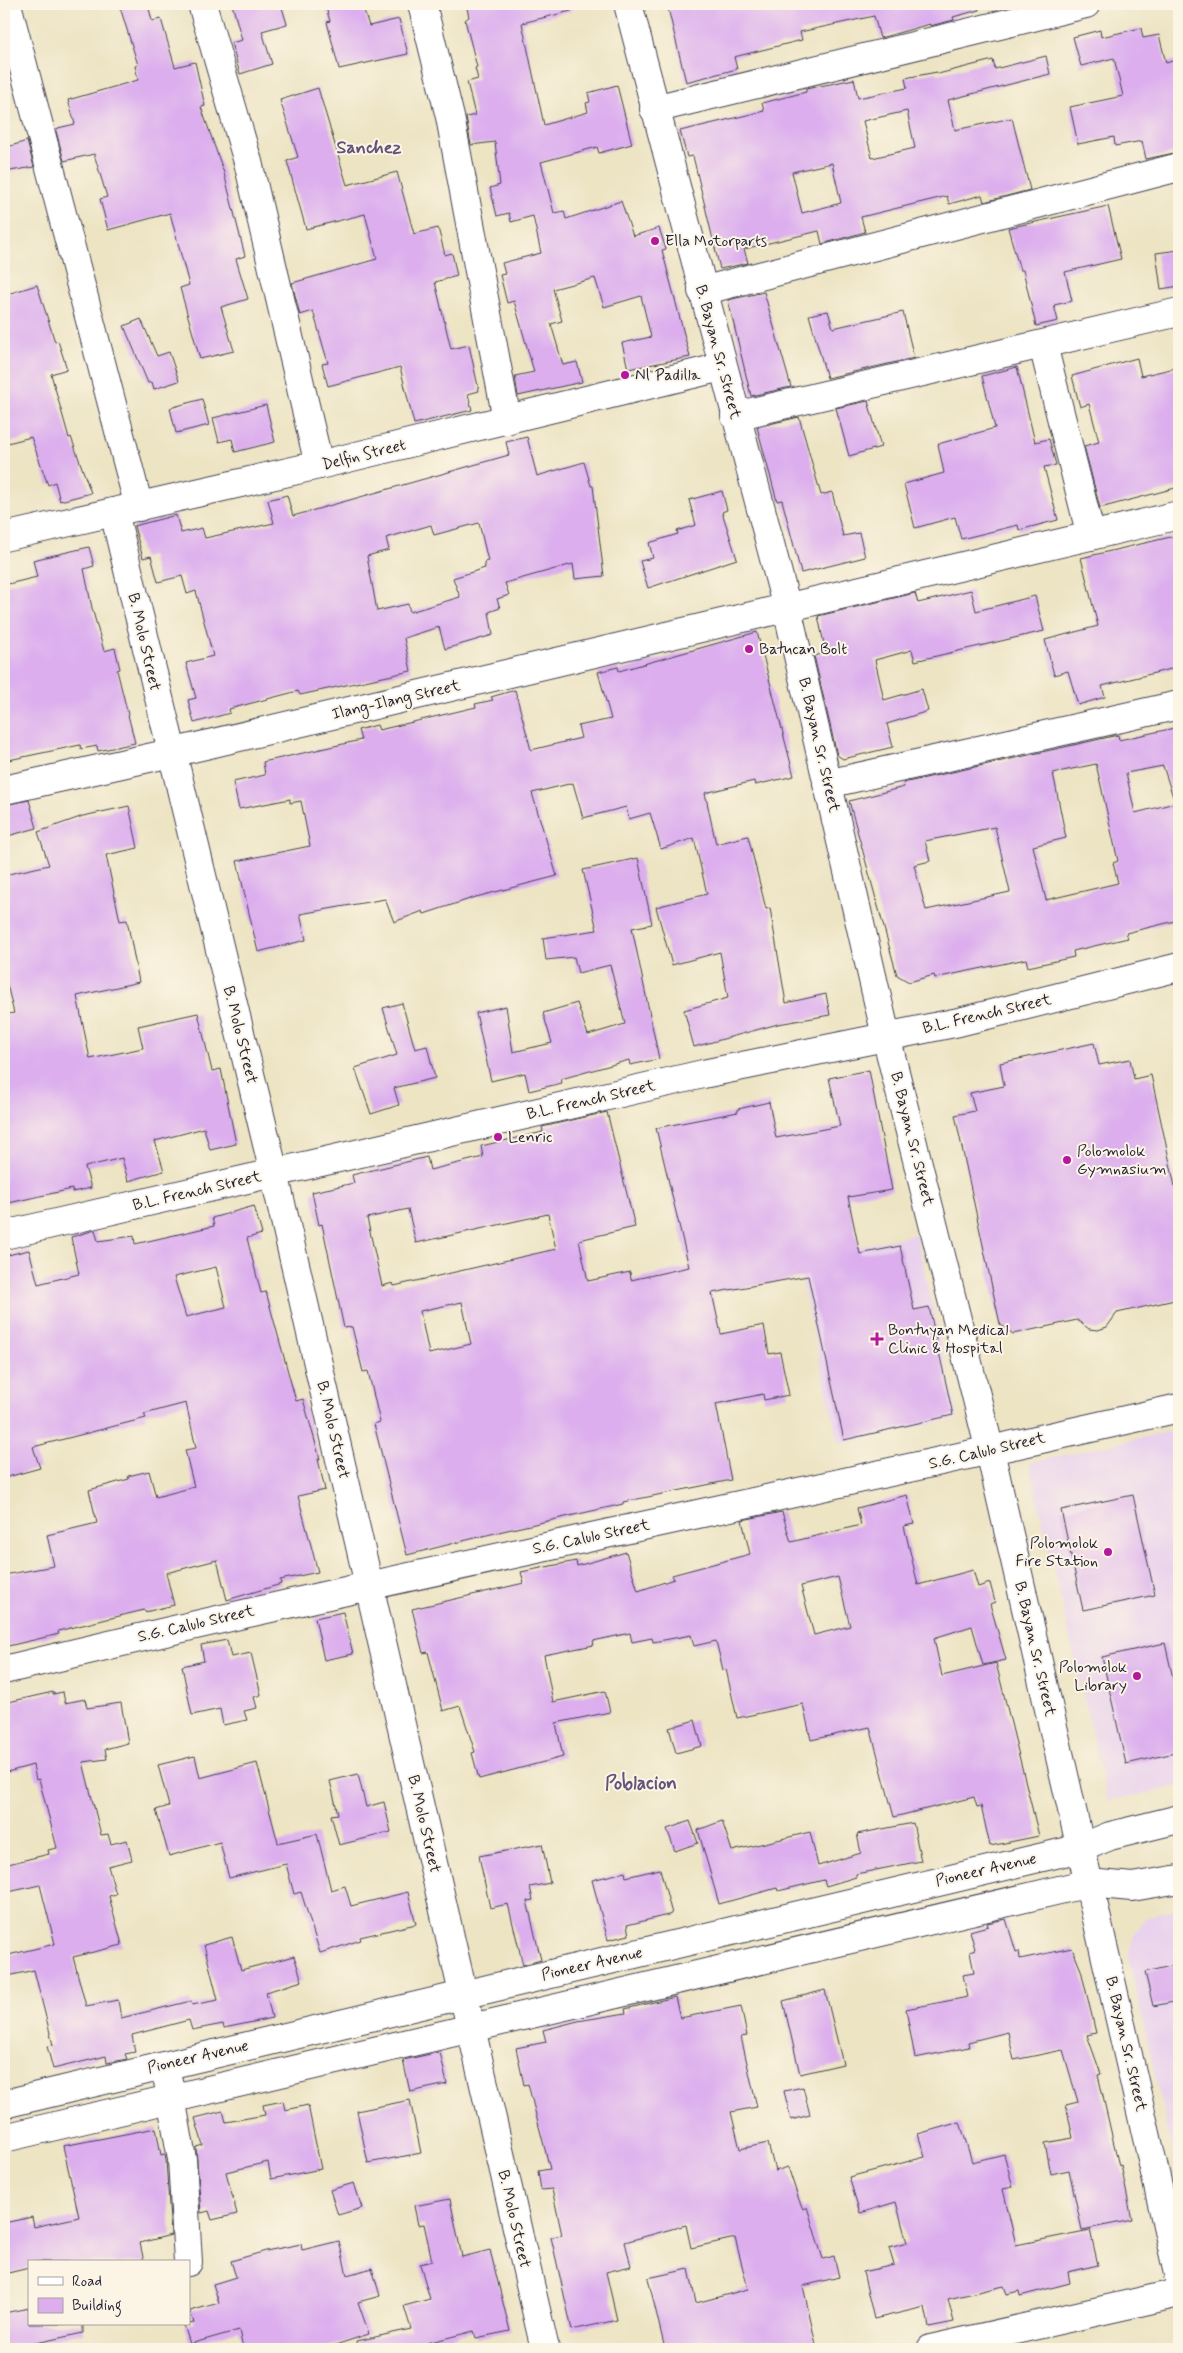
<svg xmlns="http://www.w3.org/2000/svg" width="1183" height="2353" font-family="Mynerve,sans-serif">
	<rect width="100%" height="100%" fill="#fcf5e5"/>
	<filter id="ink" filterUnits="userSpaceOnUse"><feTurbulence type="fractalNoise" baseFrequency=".02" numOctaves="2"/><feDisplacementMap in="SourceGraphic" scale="10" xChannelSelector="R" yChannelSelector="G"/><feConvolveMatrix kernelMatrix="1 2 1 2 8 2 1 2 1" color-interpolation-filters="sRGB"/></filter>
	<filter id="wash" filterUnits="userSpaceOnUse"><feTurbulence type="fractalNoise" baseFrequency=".0096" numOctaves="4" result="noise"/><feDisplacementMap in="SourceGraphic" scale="20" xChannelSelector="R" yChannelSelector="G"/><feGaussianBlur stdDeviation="1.12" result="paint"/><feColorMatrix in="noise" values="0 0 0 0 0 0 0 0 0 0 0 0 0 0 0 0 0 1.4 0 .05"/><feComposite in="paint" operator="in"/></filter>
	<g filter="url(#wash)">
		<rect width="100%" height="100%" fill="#ede4c4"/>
		<g fill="#e9d2ed">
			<path d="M916,1234L958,1418L839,1444L797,1260Z"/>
			<path d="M1179,1429V1786L1108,1801L1029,1463Z"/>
			<path d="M1179,1908V2180L1128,1956L1134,1935L1145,1919L1157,1913Z"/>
		</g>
		<g id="blocks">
			<g fill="#dcaeee" fill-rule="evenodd">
				<path d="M119,4H148L152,21L161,19L175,67L195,62L205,106L201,107L224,173L245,256L236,259L248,299L221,307L234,351L200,359L180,288L189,285L170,213L108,230L100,199L107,197L94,154L64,161L56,131L58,128L75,124L68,100L138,80L135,66L138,65Z"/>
				<path d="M232,4H281L287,24L262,31L272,64L240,74L231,43L242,40Z"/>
				<path d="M325,4H362L369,26L399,19L408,54L339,69L327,22L330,21Z"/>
				<path d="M466,4H570L571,11L522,23L544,125L588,112L586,103L590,102L588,93L617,85L632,144L599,153L597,147L541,162L554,213L564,211L566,219L621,201L633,236L659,228L666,249L662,250L690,357L628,369L622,343L651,337L641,296L604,307L595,278L553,289L562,321L551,324L563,365L577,362L582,382L518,396L515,376L534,372L514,301L507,303L500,275L505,274L502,263L541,253L533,216L511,222L509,213L497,216L490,188L500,185L495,142L471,145L466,117L475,115L467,82L478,79L475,68L477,67L465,20L469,17Z"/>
				<path d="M667,4H896L897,9L926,4H978L979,10L953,17L954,20L930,26V24L880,38L874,16L800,32L802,40L734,57L737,69L686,82Z"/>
				<path d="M1141,28L1143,38L1159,35L1166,63L1179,59V152L1146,159L1142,141L1115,146L1114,137L1078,144L1070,107L1123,96L1114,58L1081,66L1073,37L1100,30L1101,37Z"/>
				<path d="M1046,56L1050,74L948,100L955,130L1012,118L1030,190L984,202L982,195L949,204L947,196L861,217L865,232L822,244L819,231L744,249L748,263L720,269L693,156L687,157L680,131L764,111L762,103L806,92V89L854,79L858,98L907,88L905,78L937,72L938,74L993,60L995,69ZM907,111L915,148L872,158L863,121ZM832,163L841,203L802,213L792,172Z"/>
				<path d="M318,88L347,185L397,172L414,234L438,228L445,255L452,253L457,276L435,282L451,349L469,345L479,391L468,394L472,410L414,424L400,367L328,386L322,364L328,363L313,311L300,315L292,283L377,259L365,214L306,229L287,161L298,157L280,100Z"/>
				<path d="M27,141L34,167L4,172V148Z"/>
				<path d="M1108,206L1121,259L1065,272L1072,301L1054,305L1058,321L1036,326L1023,270H1020L1008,228Z"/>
				<path d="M1179,250V286L1161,289L1156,253Z"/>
				<path d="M37,285L55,342L58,341L67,369L51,374L69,438L71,437L91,493L60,501L55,482L48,485L31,437L4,444V295Z"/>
				<path d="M764,292L791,387L751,396L728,300Z"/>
				<path d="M828,311L833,328L903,312L914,358L827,378L809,315Z"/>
				<path d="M141,319L157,356L169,352L179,381L154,389L152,382L148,383L124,326Z"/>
				<path d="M1137,358L1141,376L1179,367V487L1100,508L1084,446L1099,442L1089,404L1080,407L1072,376Z"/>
				<path d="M1017,367L1035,442L1049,439L1056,465L1044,467L1058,520L1019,530L1018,525L961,539L955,517L915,528L904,484L944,473L938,444L995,428L982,376Z"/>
				<path d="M202,399L209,425L176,433L170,408Z"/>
				<path d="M868,401L881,447L849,456L836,408Z"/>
				<path d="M266,405L275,442L235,452L232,439L219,442L213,418Z"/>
				<path d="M799,417L821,495L832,492L843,536L859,533L865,557L801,573L782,500L777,501L757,427Z"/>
				<path d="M527,437L537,476L584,462L591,486H593L604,576L575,579L573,564L505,583L509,595L497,599L500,608L489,612L493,635L445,649L439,627L404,638L411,671L300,695L298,691L229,709L230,713L194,723L188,700L196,698L186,663L213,656L196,591L187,594L182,576L158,582L151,556L143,558L134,526L176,515L181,533L202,528L205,538L274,523L268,500L287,495L293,516L509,455L506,442ZM479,523L488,561L484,562L485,568L453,578L460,597L410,612L408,604L377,611L367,556L389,550L386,538L431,525L434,535Z"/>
				<path d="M722,491L727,510L722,512L737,559L648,588L640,561L653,558L649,543L678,534L677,531L696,525L689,500Z"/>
				<path d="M1179,535V667L1102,686L1105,697L1078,705L1068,671L1054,675L1045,640L1098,626L1081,558Z"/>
				<path d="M89,547L94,566L84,569L92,608L104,651L115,648L120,669L117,670L135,743L98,751L97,746L81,749L80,745L4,761V585L37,577L33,560Z"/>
				<path d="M971,590L976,611L1035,596L1044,631L915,661L912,650L875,660L884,700L922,689L928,711L887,724L893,747L843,759L837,755L814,656L826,653L818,616L915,593L918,603Z"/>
				<path d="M757,632L794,776L755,785L754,781L705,793L716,844L748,836L766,909L770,908L786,1003L826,994L830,1015L778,1024L694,1047L684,1010L728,998L720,952L672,965L656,907L707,894L694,838L661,849L650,813L629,819L626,807L583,818L573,783L532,793L557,876L476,897L424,914L423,911L394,922L385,899L300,914L306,940L258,952L237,861L310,846L301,801L290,803V799L239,809L233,782L265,775L263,762L361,740L358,730L377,725L379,730L476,707L475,704L493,700L491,697L515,690L531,750L581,738L578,726L611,719L598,672L618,667L619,671Z"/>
				<path d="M1179,727V920L1126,933L1128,938L1073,951L1074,957L1028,967L1026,959L935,978L934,975L909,982L897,975L849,801L904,787L903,783L1087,742L1118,735L1119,740ZM1096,764L1118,861L1113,863L1118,883L1046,900L1033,846L1066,838L1053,773ZM1163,766L1175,803L1135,813L1126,773ZM995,827L1010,892L926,910L914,865L930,861L925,841Z"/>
				<path d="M29,800L37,828L4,837V805Z"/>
				<path d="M129,806L138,848L106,855L120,921L127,920L139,982L77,996L90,1059L143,1048L138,1026L198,1013L212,1071L221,1069L236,1144L210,1150L204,1128L155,1141L164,1171L128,1181L122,1158L85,1167L91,1188L72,1192V1189L4,1204V1015L14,1013L4,972V875L49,865L38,832L83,816Z"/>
				<path d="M638,858L652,924L632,928L659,1059L630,1065L629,1060L561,1079L562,1083L529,1091L525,1073L491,1081L476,1013L506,1006L513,1052L552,1043L543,1013L577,1003L588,1035L625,1024L610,965L578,973L574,957L546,960L543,938L597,930L583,870Z"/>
				<path d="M402,1003L415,1049L427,1046L435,1078L394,1088L399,1105L371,1114L355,1068L397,1055L383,1008Z"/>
				<path d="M1094,1043L1099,1065L1130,1059L1134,1079L1151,1075L1179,1205V1299L1117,1313L1107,1327L1098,1330L1089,1329L1077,1320L1013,1334L1000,1324L955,1115L975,1111L970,1093L1004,1086L1000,1063Z"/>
				<path d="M869,1070L892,1190L848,1197L860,1254L900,1246L914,1310L929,1307L953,1415L844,1440L808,1276L712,1293L721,1334L764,1325L769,1354L780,1352L789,1395L764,1400L763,1394L716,1404L731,1480L623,1502V1504L503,1531L407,1555L374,1424L380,1422L368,1371L363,1372L352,1327L344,1328L322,1224L319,1225L312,1192L354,1183L352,1175L427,1157L430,1170L483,1157L481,1146L543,1132L542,1127L607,1112L635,1227L579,1240L588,1281L630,1272L631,1280L689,1267L656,1128L738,1112V1109L769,1102L776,1138L840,1126L829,1078ZM408,1209L416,1243L548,1214L556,1249L394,1286L393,1283L382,1286L367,1218ZM462,1302L471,1344L429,1354L420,1311Z"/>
				<path d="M254,1206L262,1234L247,1238L261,1293L266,1292L296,1401L303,1399L320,1459H318L325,1490L298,1496L318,1572L280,1580L281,1584L227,1600L217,1560L166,1573L174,1605L145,1612L144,1610L58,1631L59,1634L4,1647V1575L54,1566L47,1535L97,1523L89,1490L129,1479L128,1476L149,1471L156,1497L194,1487L185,1450L196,1448L186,1403L144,1414L146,1418L33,1447L40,1468L4,1478V1256L29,1250L38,1284L79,1274L71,1237L95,1230L98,1241L134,1236L135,1244L214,1226L212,1218ZM216,1267L226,1307L186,1317L174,1277Z"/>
				<path d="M907,1495L914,1524L904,1526L918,1585L973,1570L978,1587L990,1583L995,1602L990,1604L1006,1660L983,1665L972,1626L934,1638L942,1676L996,1663L1039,1836L990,1846L981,1806L977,1807L974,1797L894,1817L870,1727L811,1740L803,1704L737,1718L726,1669L723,1670L716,1641L694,1646L691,1635L653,1642L652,1638L632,1642L630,1633L593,1641L594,1645L544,1655L553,1702L605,1691L610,1712L556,1723L563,1757L479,1779L472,1753L475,1752L460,1706L443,1711L428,1652L423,1653L412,1609L524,1583L521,1572L576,1561L577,1566L626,1552L638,1591L674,1579L672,1575L750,1554L742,1520L782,1512L791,1542L861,1525L857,1508ZM838,1577L850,1626L814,1635L801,1586Z"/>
				<path d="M1133,1495L1155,1595L1083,1610L1061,1510Z"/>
				<path d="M343,1612L353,1654L324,1660L315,1618Z"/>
				<path d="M227,1640L231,1657L251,1653L261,1695L254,1697L257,1708L244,1711L247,1720L223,1725L220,1709L192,1715L182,1666L204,1661L201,1645Z"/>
				<path d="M1165,1643L1179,1705V1752L1126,1764L1102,1657Z"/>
				<path d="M53,1692V1694L63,1692L65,1703L85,1699L87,1708L121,1703L128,1743L105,1749L107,1759L83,1762L101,1835L108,1834L111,1844L127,1840L132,1860L108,1866L116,1894L109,1896L122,1945L73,1957L86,2006L118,2000L121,2018L191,2001L192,2005L218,2000L204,1945L232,1937L241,1970L294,1956L302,1981L266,1992L272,2018L224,2028L223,2024L192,2030L189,2020L132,2035L135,2052L125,2054L127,2059L107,2063L106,2056L53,2069L47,2046L53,2045L34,1970L4,1977V1956L55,1944L40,1885L4,1893V1865L49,1854L48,1850L57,1848L39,1779L36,1780L33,1765L4,1773V1703Z"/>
				<path d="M695,1720L702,1746L676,1753L669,1728Z"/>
				<path d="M195,1756L200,1778L257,1763L278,1843L317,1834L331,1890L345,1886L351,1906L408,1892L416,1924L360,1937L361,1940L320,1953L301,1892L294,1894L286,1864L229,1878L220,1842L169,1856L156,1810L169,1806L158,1765Z"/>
				<path d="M358,1774L366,1807L384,1802L391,1832L339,1845L331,1815L338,1814L330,1781Z"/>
				<path d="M690,1821L698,1843L675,1851L667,1829Z"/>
				<path d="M722,1821L732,1851L810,1832L818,1866L861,1853L857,1834L913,1823L921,1861L856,1874V1877L826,1886L824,1880L778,1891L777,1888L719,1904L698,1830Z"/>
				<path d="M542,1844L550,1883L530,1887L533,1900L527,1901L541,1960L523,1965L508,1904L490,1908L479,1856Z"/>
				<path d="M660,1869L672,1914L627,1925L629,1935L608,1940L592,1880L625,1872L626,1877Z"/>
				<path d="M1006,1919L1016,1952L1019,1951L1020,1959L1072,1948L1081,1970L1096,2033L1087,2035L1101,2074L1098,2075L1119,2166L1121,2165L1132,2220L1082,2230L1069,2170L1051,2174L1045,2143L1073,2138L1066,2105L1078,2102L1063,2050L1014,2060L1008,2032L968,2042L969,2047L915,2058L906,2009L968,1997L963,1975L974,1973L970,1951L975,1949L970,1931L988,1926L987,1923Z"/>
				<path d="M1179,1964V2001L1153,2006L1145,1972Z"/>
				<path d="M825,1990L843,2064L800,2074L783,2001Z"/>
				<path d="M675,1997L680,2018L741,2006L747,2036L741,2037L757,2107L731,2112L740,2149L768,2143L775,2171L788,2167L799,2200L803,2209L807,2207L823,2259L834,2256L839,2277L803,2286L817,2349H665L648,2278L689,2269L696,2303L748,2289L735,2238L691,2248L686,2225L625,2242L631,2266L606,2272L617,2320L572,2330L551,2237L562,2235L552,2189L541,2190L538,2171L550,2169L528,2084L524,2085L516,2048L546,2042L543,2030L578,2021L626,2013L625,2009Z"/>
				<path d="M440,2052L447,2084L410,2092L403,2060Z"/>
				<path d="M803,2087L810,2115L791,2120L784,2091Z"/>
				<path d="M410,2100L421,2153L368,2163L357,2111Z"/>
				<path d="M283,2101L285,2110L308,2105L321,2169L271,2179L268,2162L226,2172L237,2214L212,2220L209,2211L201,2213L196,2147L203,2145L195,2118L223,2111L226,2122L265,2115L263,2105Z"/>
				<path d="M960,2122L972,2162L1004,2154L1013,2187L1003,2189L1016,2245L1090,2230L1098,2265L1068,2272L1070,2283L1020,2296L1019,2291L1007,2294L1004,2286L948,2299L954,2322L929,2327L925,2307L874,2319L863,2272L894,2265L889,2248L907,2243L896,2202L860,2213L849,2177L925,2157L918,2134Z"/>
				<path d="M156,2128L161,2155L165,2154L166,2161L171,2235L140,2243L144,2262H29V2268L4,2274V2223L32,2217L34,2227L79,2217L63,2146Z"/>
				<path d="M354,2183L362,2208L338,2215L330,2190Z"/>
				<path d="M450,2199L462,2257L490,2250L510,2331L476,2338L474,2331L427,2343L429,2349H358L357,2341L411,2329L404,2306L430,2299L420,2264L432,2261L424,2224L418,2225L414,2206Z"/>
				<path d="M339,2241L347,2275L372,2268L380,2296L358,2302L369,2334L323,2349H243L239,2330L190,2344L184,2325L194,2323L190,2311L219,2303L213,2284L236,2277L231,2261L266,2251L301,2244L302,2250Z"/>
				<path d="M29,2308V2324H83V2333L8,2349L7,2345H4V2313Z"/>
			</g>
		</g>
	</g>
	<g filter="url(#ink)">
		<use href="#blocks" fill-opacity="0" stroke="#403f50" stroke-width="1"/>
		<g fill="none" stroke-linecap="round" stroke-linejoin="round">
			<defs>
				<g id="minor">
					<path d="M7,4L139,507"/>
					<path d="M202,4L248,162L319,465"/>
					<path d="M422,4L450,117L507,420"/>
					<path d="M628,4L787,608L886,1036L990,1451L1179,2278"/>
					<path d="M654,109L1086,4"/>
					<path d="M702,291L1179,167"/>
					<path d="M1043,345L1091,536"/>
					<path d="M735,416L1179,312"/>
					<path d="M114,512L274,1173L545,2349"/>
					<path d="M4,537L319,465L722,367"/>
					<path d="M827,784L1179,705"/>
					<path d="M4,790L171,753L1179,515"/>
					<path d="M4,1235L703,1074L959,1022L1179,967"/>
					<path d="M4,1670C394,1576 788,1497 1179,1408"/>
					<path d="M168,2081L182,2159L188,2262"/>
					<path d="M4,2104L1081,1848L1110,1836L1179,1819"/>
					<path d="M4,2138L1089,1883L1132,1887L1179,1879"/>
					<path d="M931,2349L1179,2293"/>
				</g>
			</defs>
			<use href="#minor" stroke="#403f50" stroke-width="30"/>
			<use href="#minor" stroke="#fff" stroke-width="28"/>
		</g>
	</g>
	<g fill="#b5179e" stroke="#fcf5e5" stroke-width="2">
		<circle cx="655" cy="241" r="5"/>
		<circle cx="625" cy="375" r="5"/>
		<circle cx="749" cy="649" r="5"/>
		<circle cx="498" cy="1137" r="5"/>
		<circle cx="1067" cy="1160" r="5"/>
		<path d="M874.5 1331.5h5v5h5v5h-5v5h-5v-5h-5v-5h5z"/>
		<circle cx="1108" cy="1552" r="5"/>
		<circle cx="1137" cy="1676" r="5"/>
	</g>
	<g text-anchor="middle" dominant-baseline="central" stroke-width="4" stroke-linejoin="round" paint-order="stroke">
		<g font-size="16" fill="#22223b" stroke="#fcf5e5" text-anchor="start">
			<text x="665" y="241">Ella Motorparts</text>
			<text x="635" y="375">Nl Padilla</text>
			<text x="759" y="649">Batucan Bolt</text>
			<text x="508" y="1137">Lenric</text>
			<text x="1077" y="1151">Polomolok<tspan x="1077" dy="18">Gymnasium</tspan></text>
			<text x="888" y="1330">Bontuyan Medical<tspan x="888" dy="18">Clinic &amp; Hospital</tspan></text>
			<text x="1098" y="1543" text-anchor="end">Polomolok<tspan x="1098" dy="18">Fire Station</tspan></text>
			<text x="1127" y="1667" text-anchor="end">Polomolok<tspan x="1127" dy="18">Library</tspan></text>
		</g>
		<g font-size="16" fill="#22223b" stroke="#fcf5e5">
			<text transform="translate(718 352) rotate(75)">B. Bayan Sr. Street</text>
			<text transform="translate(364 455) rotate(-14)">Delfin Street</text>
			<text transform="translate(144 642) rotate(77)">B. Molo Street</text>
			<text transform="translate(396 700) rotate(-13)">Ilang-Ilang Street</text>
			<text transform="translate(819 745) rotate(77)">B. Bayan Sr. Street</text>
			<text transform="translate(987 1014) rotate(-13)">B.L. French Street</text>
			<text transform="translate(240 1035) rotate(76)">B. Molo Street</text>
			<text transform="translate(591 1100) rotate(-13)">B.L. French Street</text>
			<text transform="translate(912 1139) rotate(76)">B. Bayan Sr. Street</text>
			<text transform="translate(197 1191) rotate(-13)">B.L. French Street</text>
			<text transform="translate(333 1430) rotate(77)">B. Molo Street</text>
			<text transform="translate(987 1451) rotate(-13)">S.G. Calulo Street</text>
			<text transform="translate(591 1537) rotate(-12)">S.G. Calulo Street</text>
			<text transform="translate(196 1624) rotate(-13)">S.G. Calulo Street</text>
			<text transform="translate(1035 1649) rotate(77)">B. Bayan Sr. Street</text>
			<text transform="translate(424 1824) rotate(77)">B. Molo Street</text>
			<text transform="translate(986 1870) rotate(-13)">Pioneer Avenue</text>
			<text transform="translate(592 1964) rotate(-13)">Pioneer Avenue</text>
			<text transform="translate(1126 2044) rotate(77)">B. Bayan Sr. Street</text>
			<text transform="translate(198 2057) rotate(-13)">Pioneer Avenue</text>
			<text transform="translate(514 2219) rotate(77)">B. Molo Street</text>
		</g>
		<g font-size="18" font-weight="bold" fill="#63537a" stroke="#fcf5e5">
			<text x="369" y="148">Sanchez</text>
		</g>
		<g font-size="19" font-weight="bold" fill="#63537a" stroke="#fcf5e5">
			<text x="641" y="1783">Poblacion</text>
		</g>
	</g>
	<rect width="1183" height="2353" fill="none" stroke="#fcf5e5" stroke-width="20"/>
	<rect x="28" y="2260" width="162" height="65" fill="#fcf5e5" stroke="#a5a1a1"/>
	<rect x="38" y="2277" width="25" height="8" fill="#ffffff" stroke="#a5a1a1"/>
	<text x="72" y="2286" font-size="15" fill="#22223b">Road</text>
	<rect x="38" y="2298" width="25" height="15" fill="#dcaeee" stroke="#a5a1a1"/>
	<text x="72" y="2310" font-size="15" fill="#22223b">Building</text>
</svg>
